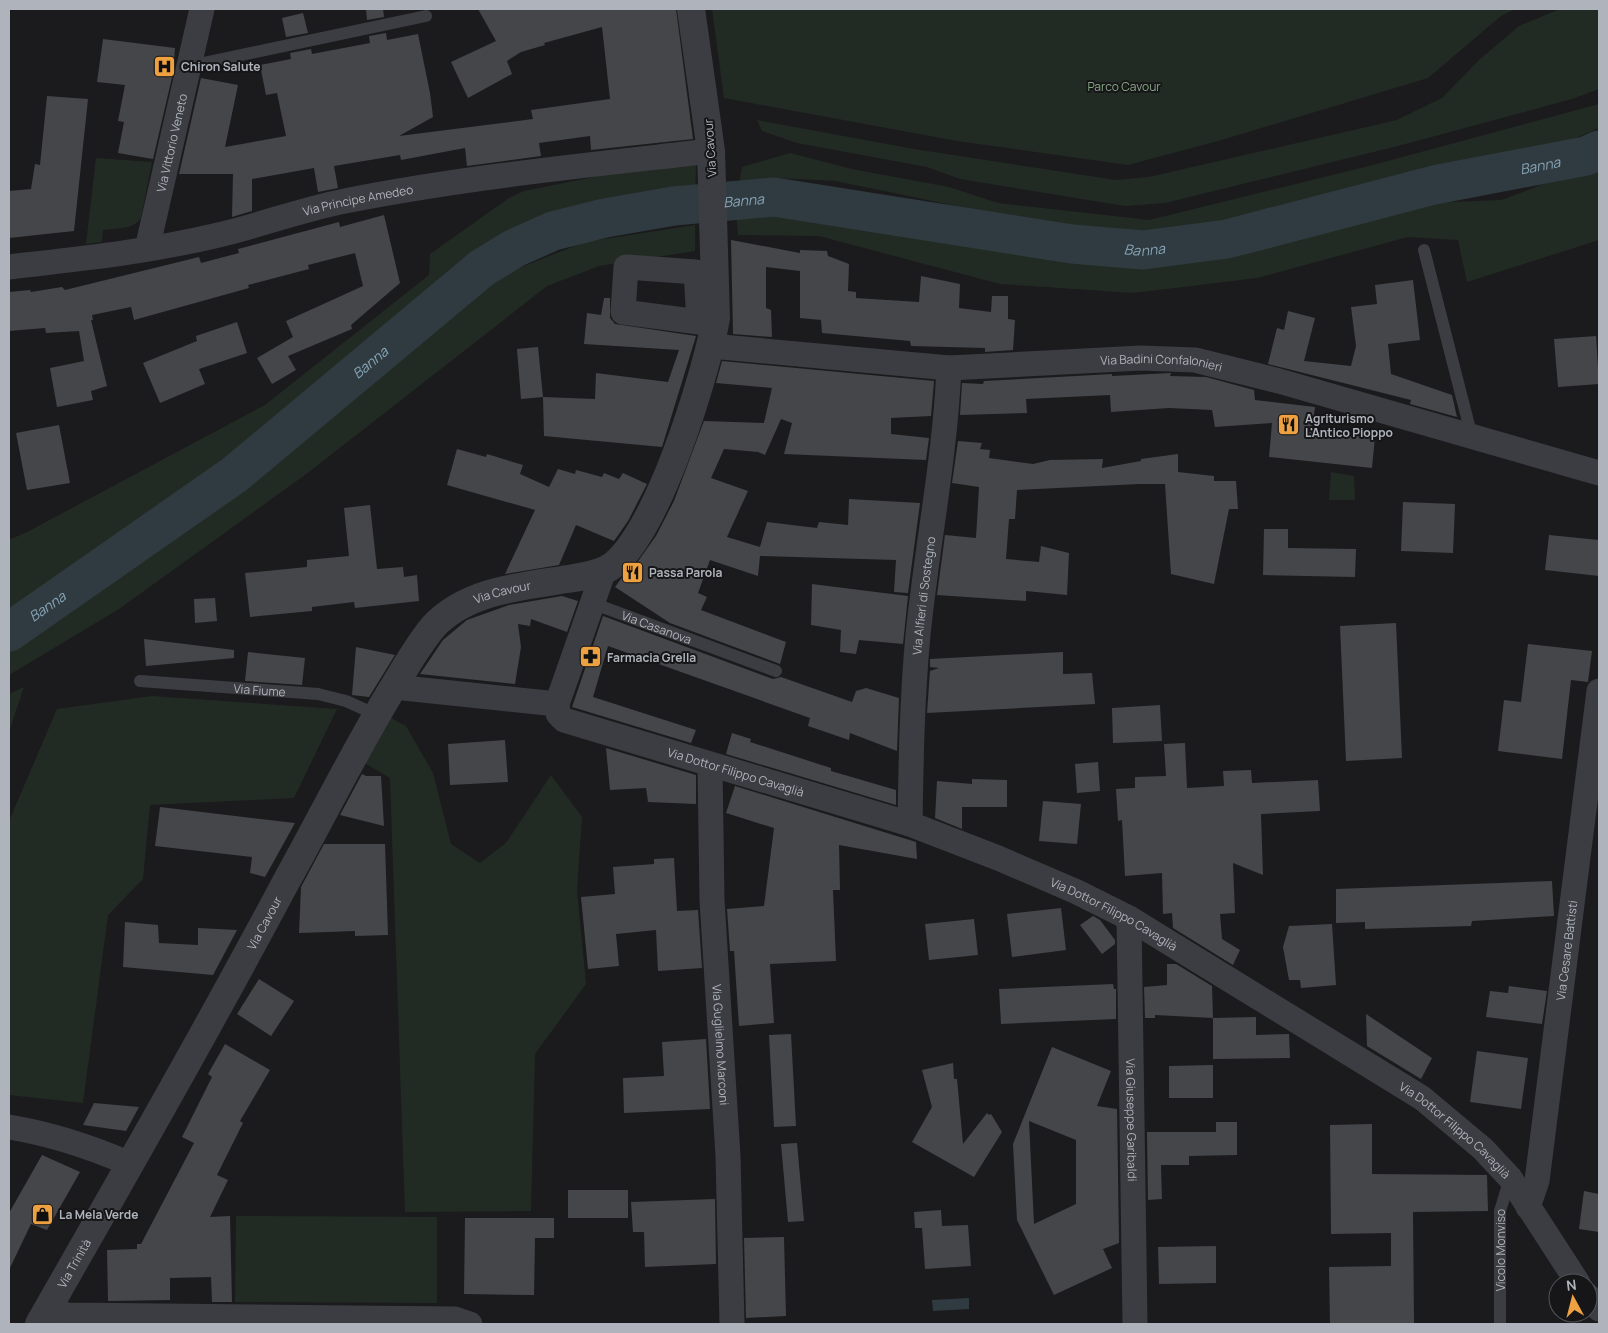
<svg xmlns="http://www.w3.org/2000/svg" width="1608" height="1333" font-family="Manrope,sans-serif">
	<rect width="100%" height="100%" fill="#1b1b1d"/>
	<g fill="#222b23">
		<path d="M712,9H1515L1501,16L1428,78L1218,141L1128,165L957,141L724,98Z"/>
		<path d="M1560,9H1599V89L1572,99L1398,146L1165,203L1125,206L960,179L927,167L797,143L762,131L757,120L914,149L1116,180L1149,177L1397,120L1442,98L1479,60L1519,26Z"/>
		<path d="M1599,104V128L1550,149L1176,234L1048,225L836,181L777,178L738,192L742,167L790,153L852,169L949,187L998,203L1149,220L1369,166Z"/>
		<path d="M96,158L152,162L141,218C132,230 117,228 103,230L102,242L86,244Z"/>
		<path d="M689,158L696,165L695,191L525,224L503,238L443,293L262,440L24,610L9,617V540L29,531L265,405L429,275L430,254L509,198L524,191Z"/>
		<path d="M1599,163V240L1467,282L1458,240L1408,237L1257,278L1133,293L1000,284L819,236L738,235L736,214L786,207L887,220L1074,258L1216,254L1403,204L1502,200Z"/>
		<path d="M695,225V251L599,266L547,286L309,472L119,609L9,675V643L155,547L263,462L410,340L499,276L585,242Z"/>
		<path d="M1331,472L1354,476L1355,500H1329Z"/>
		<path d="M24,687L9,732V694Z"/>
		<path d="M152,696L337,709L294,798L150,805L143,879L108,915L83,1103L9,1095V821L57,709Z"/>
		<path d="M385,715L406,726L433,773L451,844L480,863L506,843L551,775L582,817L577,890L586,984L535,1054L531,1211L405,1212L390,778L361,761Z"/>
		<path d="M236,1216L437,1217V1303L235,1302Z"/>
	</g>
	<path fill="#303b41" d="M969,1298V1309L933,1311L932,1300Z"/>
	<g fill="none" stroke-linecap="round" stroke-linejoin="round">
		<path stroke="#303b41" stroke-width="39" id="s1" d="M9,632L234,475L482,268L515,248L553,231L605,218L674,206L774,197L1072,244L1143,250L1227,239L1434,185L1586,156L1599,150"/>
	</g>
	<g fill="#45464a" fill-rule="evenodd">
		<path d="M366,9H383L384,17L367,20Z"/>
		<path d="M478,9H676L693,139L591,150L590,136L539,143L541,156L467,166L465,148L401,160L400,155L334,166L338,188L318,192L314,168L252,179V211L232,217L233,174H179L201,78L238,85L225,147L286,136L277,93L266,95L260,65L291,59L290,53L311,49L312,54L370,43L369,36L386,33L387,40L418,34L430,93L433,117L399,136L533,119L531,110L610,99L602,27L544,43L545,45L521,52L507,61L512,74L468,98L451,62L496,41Z"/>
		<path d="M303,13L308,33L286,37L282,18Z"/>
		<path d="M103,39L175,48L173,73L153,159L118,153L124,122L118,121L125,85L97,82Z"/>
		<path d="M47,96L88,99L74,231L9,238V191L31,189L35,164L40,165Z"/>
		<path d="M384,215L400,283L351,325L352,329L288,356L296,370L272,384L257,358L293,337L286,321L363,286L355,253L308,265L309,269L248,285L249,288L134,320L131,307L92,315L93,320H91L107,386L91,391L93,400L57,407L50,368L84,361L79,331L46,333L45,328L9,331V292L30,290L31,292L62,287L65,290L199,257L201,263L239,253L238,249L339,222L340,227Z"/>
		<path d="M731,240L800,253V250L827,251L828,256L849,264L848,291L856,292V298L919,302L921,276L960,284L959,308L991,312L992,296H1008V319L1015,320L1013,350L985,352V348L911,346L910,341L822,333L821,320L800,318V271L766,267V308L771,310L772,337L733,334Z"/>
		<path d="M1413,280L1420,340L1388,344L1391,374L1452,395L1457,417L1410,404L1411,400L1268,364L1277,328L1284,330L1288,311L1315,318L1304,361L1351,366L1356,346L1351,307L1377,304L1375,285Z"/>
		<path d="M604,298H610V318L615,324L696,336L662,447L544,436L543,397L595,399L596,373L668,382L679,350L584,344L587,313L601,315Z"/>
		<path d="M237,322L247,353L199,369L205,384L160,403L143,363L197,341L196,336Z"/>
		<path d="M1596,336L1599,384L1558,387L1554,339Z"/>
		<path d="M538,347L543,397L521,399L517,349Z"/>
		<path d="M722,361L934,381L931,416L891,418V434L929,438L926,460L784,454L792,423L781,419L765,455L758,452L724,449L711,478L748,491L727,537L760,547L767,522L817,528L819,522L848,525L849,499L920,503L908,593L894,592L896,560L760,556L758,576L710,560L698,593L707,597L701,610L786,642L780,664L670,623L615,587L623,576L636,564L656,536L674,501L704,421L764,423L772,388L716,383Z"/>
		<path d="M1171,373L1170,376L1206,377L1254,390L1255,400L1315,407L1312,430L1375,437L1372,468L1269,457L1272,423L1215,427L1212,410L1169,408L1111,412L1110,395L1026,399L1027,413L960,415L962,383L983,384L984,381L1112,374V376Z"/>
		<path d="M59,425L70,483L27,490L16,433Z"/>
		<path d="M958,441L982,443L980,449L990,450L989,458L1033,464L1050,460L1103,459L1102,468L1141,461V459L1178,454V472L1214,476V481H1236L1238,509H1229L1214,584L1171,574L1165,484H1139L1017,490L1015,519H1009L1006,559L1039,562L1041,546L1069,553L1067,595L1026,591V601L937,595L945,535L976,538L979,487L952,483Z"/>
		<path d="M457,449L486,457L487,454L523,465L520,474L549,487L558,469L575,474L576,470L602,477L604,473L619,479L623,473L647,484L628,521L614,541L576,525L559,565L505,574L535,510L447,485Z"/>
		<path d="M1403,502L1455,504L1453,553L1401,551Z"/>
		<path d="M370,505L377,569L403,567L404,577L417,575L419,601L355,608L354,602L312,607V611L250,617L245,573L307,567V560L349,556L344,508Z"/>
		<path d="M1264,529H1288V548L1356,549L1355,577L1263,575Z"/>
		<path d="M1549,535L1599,540V576L1545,570Z"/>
		<path d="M812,584L908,596L903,644L859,640L856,654L840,652L841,630L811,625Z"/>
		<path d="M562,596L578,601L567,632L531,619L530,626L518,624L521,647L515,684L420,674L443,640L467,620L509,605Z"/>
		<path d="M215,598L217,621L195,623L194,599Z"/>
		<path d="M603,616L773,679L781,677L852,702L856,691L866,688L899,698L897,751L850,733L849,740L808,726L810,718L608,646L593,697L696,730L691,743L572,707Z"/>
		<path d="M1396,623L1402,758L1346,761L1340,626Z"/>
		<path d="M144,639L234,650V658L146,666Z"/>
		<path d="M1528,644L1592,651L1588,682L1571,680L1562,759L1498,751L1504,700L1521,702Z"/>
		<path d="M356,647L395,655L369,697L352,695Z"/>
		<path d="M248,652L305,658L302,685L245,681Z"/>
		<path d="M1063,652V674L1092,673L1095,704L927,713L930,671L939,668L930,667V659Z"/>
		<path d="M1160,705L1162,741L1113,743L1112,708Z"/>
		<path d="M732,733L751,739L750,742L831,768V771L896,790V805L726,754Z"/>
		<path d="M505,740L508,782L450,785L448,744Z"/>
		<path d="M1185,743L1187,788L1224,786L1223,771L1251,770L1252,783L1318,780L1320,811L1261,814L1263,875L1233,863L1235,913L1220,914L1222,939L1240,950L1233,965L1173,928L1172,913L1163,914L1162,873L1125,876L1122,820L1118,821L1116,789L1135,788V777L1166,776L1164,744Z"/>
		<path d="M606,748L696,775V804L648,802L646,788L610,790Z"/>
		<path d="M1098,762L1100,791L1077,793L1075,764Z"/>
		<path d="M362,774L366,776H381L384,826L340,815Z"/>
		<path d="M972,779L1007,780V807H962V829L935,818L937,781L972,784Z"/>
		<path d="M735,786L916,842L917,859L839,845L840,890H833L836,961L770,964L774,1023L739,1026L734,951H730L727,909L764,906L774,828L726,813Z"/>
		<path d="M1043,801L1081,804L1077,844L1039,841Z"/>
		<path d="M160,807L295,823L265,877L250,873L252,857L155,846Z"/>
		<path d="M324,844H385L388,935L355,936V931L299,933L301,887Z"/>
		<path d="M674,858L677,911L698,910L702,968L658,971L656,930L616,934L619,966L588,969L581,897L615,894L613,867L654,864V859Z"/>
		<path d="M1552,881L1554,916L1472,921L1471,926L1365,929V922L1336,923V889Z"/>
		<path d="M1061,908L1066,950L1012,957L1007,914Z"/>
		<path d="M1093,916L1100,920L1115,940V944L1102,954L1080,925Z"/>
		<path d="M974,919L978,955L929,960L925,924Z"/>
		<path d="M125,922L158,925L159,943L198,945V928L237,930L213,975L123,967Z"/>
		<path d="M1332,924L1336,985L1301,988L1300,980H1289L1283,947L1289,926Z"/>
		<path d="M1167,964H1176L1212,986L1213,1018L1155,1015V1018H1145L1144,987L1167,985Z"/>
		<path d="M259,979L294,1001L271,1036L237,1014Z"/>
		<path d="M1113,984L1114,989H1116V1019L1001,1024L999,989Z"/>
		<path d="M1509,986L1547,991L1542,1024L1486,1017L1490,991L1508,993Z"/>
		<path d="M1366,1014L1432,1058L1421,1079L1367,1046Z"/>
		<path d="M1256,1017V1035L1289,1034L1290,1058L1213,1059V1018Z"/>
		<path d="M791,1034L796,1126L774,1127L769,1035Z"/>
		<path d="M706,1039L710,1109L624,1113L623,1078L664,1076L662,1042Z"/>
		<path d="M225,1044L270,1070L240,1121L243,1123L217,1175L228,1180L210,1217L230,1216L232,1302H212L211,1277L170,1278V1300L108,1301L107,1250L137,1249V1244H141L194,1143L182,1137L212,1077L208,1074Z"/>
		<path d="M1052,1047L1111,1071L1097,1106L1117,1109L1119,1243L1103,1249L1112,1268L1054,1295L1017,1220L1013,1144ZM1029,1121L1076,1140V1204L1034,1224Z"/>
		<path d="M1477,1051L1528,1058L1521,1109L1470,1102Z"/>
		<path d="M953,1063L954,1079H957L963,1144L987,1113L989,1115L991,1114L1002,1132L974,1177L912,1142L932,1107L922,1070Z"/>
		<path d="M1213,1065V1098H1169V1066Z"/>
		<path d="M94,1103L139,1107L126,1131L83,1125Z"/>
		<path d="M1216,1122H1237V1155L1189,1156V1165H1161L1162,1199L1148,1200L1147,1132H1216Z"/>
		<path d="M1372,1124V1174L1487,1175L1488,1211L1413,1212L1414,1324H1330L1329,1267L1391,1266V1233L1331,1234L1330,1125Z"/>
		<path d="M797,1143L804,1221L788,1222L781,1144Z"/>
		<path d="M42,1155L80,1172L47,1230L31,1224L9,1270V1213Z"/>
		<rect x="568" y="1190" width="60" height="28"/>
		<path d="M1584,1191L1599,1194V1232L1579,1229Z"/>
		<path d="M715,1199L716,1264L645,1267L644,1232H633L631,1202Z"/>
		<path d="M941,1210L942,1226L968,1225L971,1266L925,1269L922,1228H915L914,1212Z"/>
		<path d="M465,1218H554V1238H535L534,1295L464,1294Z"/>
		<path d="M784,1237L786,1316L746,1318L744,1238Z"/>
		<path d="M1216,1246V1283L1159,1284L1158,1247Z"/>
	</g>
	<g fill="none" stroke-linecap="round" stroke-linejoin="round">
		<g stroke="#3c3d42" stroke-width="12">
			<path d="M189,66L426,16"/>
			<path d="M1424,250L1472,437"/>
			<path id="s2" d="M592,603L776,671"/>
			<path id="s3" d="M140,681L318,694L346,701L377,715"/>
			<path id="s4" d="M1500,1324V1211L1510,1178"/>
		</g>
		<g stroke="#3c3d42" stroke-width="25">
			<path id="s5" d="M147,249L202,9"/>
			<path id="s6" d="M9,267C77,259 147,252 214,236C258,226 300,210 345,201C466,177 589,165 711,151"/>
			<path d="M626,267L696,272L699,322L623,312Z"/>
			<path id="s7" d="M711,346L949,368L1141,358L1195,360L1279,381L1599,473"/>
			<path id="s8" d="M604,570L557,704L558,714L564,720L910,824L998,858L1077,892L1129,918L1422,1098L1483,1149L1510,1178L1578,1283"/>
			<path d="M394,687L557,704"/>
			<path id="s9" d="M710,765L712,900L728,1156L732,1324"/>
			<path id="s10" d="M910,824C911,761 912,698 918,635C927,546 945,458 949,368"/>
			<path id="s11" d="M1129,918L1135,1324"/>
			<path d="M9,1127C51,1134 91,1147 130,1164"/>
			<path id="s12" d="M1528,1207L1537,1181L1599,691"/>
			<path d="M1588,1296L1599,1309"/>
			<path d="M47,1310L67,1315L455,1319L470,1324"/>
		</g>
		<path stroke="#3c3d42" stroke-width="28" id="s13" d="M39,1324C123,1177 207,1030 287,880C322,817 354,752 391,691C404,670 417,646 433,627C463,594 513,587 555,581C572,578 590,577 605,570C654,548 707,371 716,318L711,151L691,9"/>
	</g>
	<defs>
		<symbol id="hospital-square" viewBox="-11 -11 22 22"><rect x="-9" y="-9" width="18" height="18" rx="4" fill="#eea141" stroke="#161618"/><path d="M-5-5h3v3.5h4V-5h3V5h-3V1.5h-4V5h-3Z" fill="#111"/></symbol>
		<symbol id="restaurant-square" viewBox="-11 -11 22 22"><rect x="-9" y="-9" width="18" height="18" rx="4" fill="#eea141" stroke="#161618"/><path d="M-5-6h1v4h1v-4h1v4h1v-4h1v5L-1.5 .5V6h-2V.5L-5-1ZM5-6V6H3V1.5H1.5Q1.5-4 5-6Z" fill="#111"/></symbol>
		<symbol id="pharmacy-square" viewBox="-11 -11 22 22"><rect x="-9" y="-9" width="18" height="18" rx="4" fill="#eea141" stroke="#161618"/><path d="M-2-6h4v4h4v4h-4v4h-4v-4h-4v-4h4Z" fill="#111"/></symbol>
		<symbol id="shop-square" viewBox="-11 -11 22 22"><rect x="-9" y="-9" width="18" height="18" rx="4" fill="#eea141" stroke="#161618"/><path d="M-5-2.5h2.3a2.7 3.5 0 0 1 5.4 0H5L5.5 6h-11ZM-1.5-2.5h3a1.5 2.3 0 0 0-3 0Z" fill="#111"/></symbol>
	</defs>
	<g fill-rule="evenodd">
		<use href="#hospital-square" x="152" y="54" width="25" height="25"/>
		<use href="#restaurant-square" x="1276" y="412" width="25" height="25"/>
		<use href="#restaurant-square" x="620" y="560" width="25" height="25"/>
		<use href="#pharmacy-square" x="578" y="644" width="25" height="25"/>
		<use href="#shop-square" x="30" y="1202" width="25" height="25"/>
	</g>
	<g text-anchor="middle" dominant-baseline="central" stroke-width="4" stroke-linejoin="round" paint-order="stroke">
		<g font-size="12" font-weight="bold" fill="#aeb3bc" stroke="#161618" text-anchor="start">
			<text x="181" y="66">Chiron Salute</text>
			<text x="1305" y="418">Agriturismo<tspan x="1305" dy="14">L'Antico Pioppo</tspan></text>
			<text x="649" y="572">Passa Parola</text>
			<text x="607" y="657">Farmacia Grella</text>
			<text x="59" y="1214">La Mela Verde</text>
		</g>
		<g font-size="12" fill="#87a685" stroke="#161618">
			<text x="1124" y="86">Parco Cavour</text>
		</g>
		<g font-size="12" fill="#aeb3bc" stroke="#161618">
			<text stroke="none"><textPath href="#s5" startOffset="109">Via Vittorio Veneto</textPath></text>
			<text transform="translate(710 148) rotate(-94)">Via Cavour</text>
			<text stroke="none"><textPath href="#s6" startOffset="356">Via Principe Amedeo</textPath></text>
			<text stroke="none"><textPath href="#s7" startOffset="452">Via Badini Confalonieri</textPath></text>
			<text stroke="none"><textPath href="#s13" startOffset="880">Via Cavour</textPath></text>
			<text stroke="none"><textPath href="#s10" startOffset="229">Via Alfieri di Sostegno</textPath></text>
			<text stroke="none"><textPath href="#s2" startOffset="69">Via Casanova</textPath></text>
			<text stroke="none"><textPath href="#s3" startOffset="120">Via Fiume</textPath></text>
			<text stroke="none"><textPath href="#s8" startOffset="340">Via Dottor Filippo Cavaglià</textPath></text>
			<text stroke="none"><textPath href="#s8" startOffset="745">Via Dottor Filippo Cavaglià</textPath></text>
			<text stroke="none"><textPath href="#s13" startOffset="460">Via Cavour</textPath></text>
			<text stroke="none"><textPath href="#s12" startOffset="260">Via Cesare Battisti</textPath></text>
			<text stroke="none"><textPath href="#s9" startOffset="280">Via Guglielmo Marconi</textPath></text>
			<text stroke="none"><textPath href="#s11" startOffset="202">Via Giuseppe Garibaldi</textPath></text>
			<text stroke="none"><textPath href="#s8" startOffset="1150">Via Dottor Filippo Cavaglià</textPath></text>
			<text stroke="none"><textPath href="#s4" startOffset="74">Vicolo Monviso</textPath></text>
			<text stroke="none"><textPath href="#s13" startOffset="70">Via Trinità</textPath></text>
		</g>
		<g font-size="14" font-style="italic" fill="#86a4b5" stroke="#161618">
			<text stroke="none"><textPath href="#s1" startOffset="1681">Banna</textPath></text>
			<text stroke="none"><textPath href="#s1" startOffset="871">Banna</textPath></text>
			<text stroke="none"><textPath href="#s1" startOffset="1276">Banna</textPath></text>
			<text stroke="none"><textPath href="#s1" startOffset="451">Banna</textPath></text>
			<text stroke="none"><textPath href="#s1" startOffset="46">Banna</textPath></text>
		</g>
	</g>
	<rect width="1608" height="1333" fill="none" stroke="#aeb3bc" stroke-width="20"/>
	<g transform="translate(1573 1298) rotate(353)"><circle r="24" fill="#161618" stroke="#53555a"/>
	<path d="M0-4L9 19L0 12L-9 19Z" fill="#eea141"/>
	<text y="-8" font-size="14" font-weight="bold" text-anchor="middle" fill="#aeb3bc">N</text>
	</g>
</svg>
